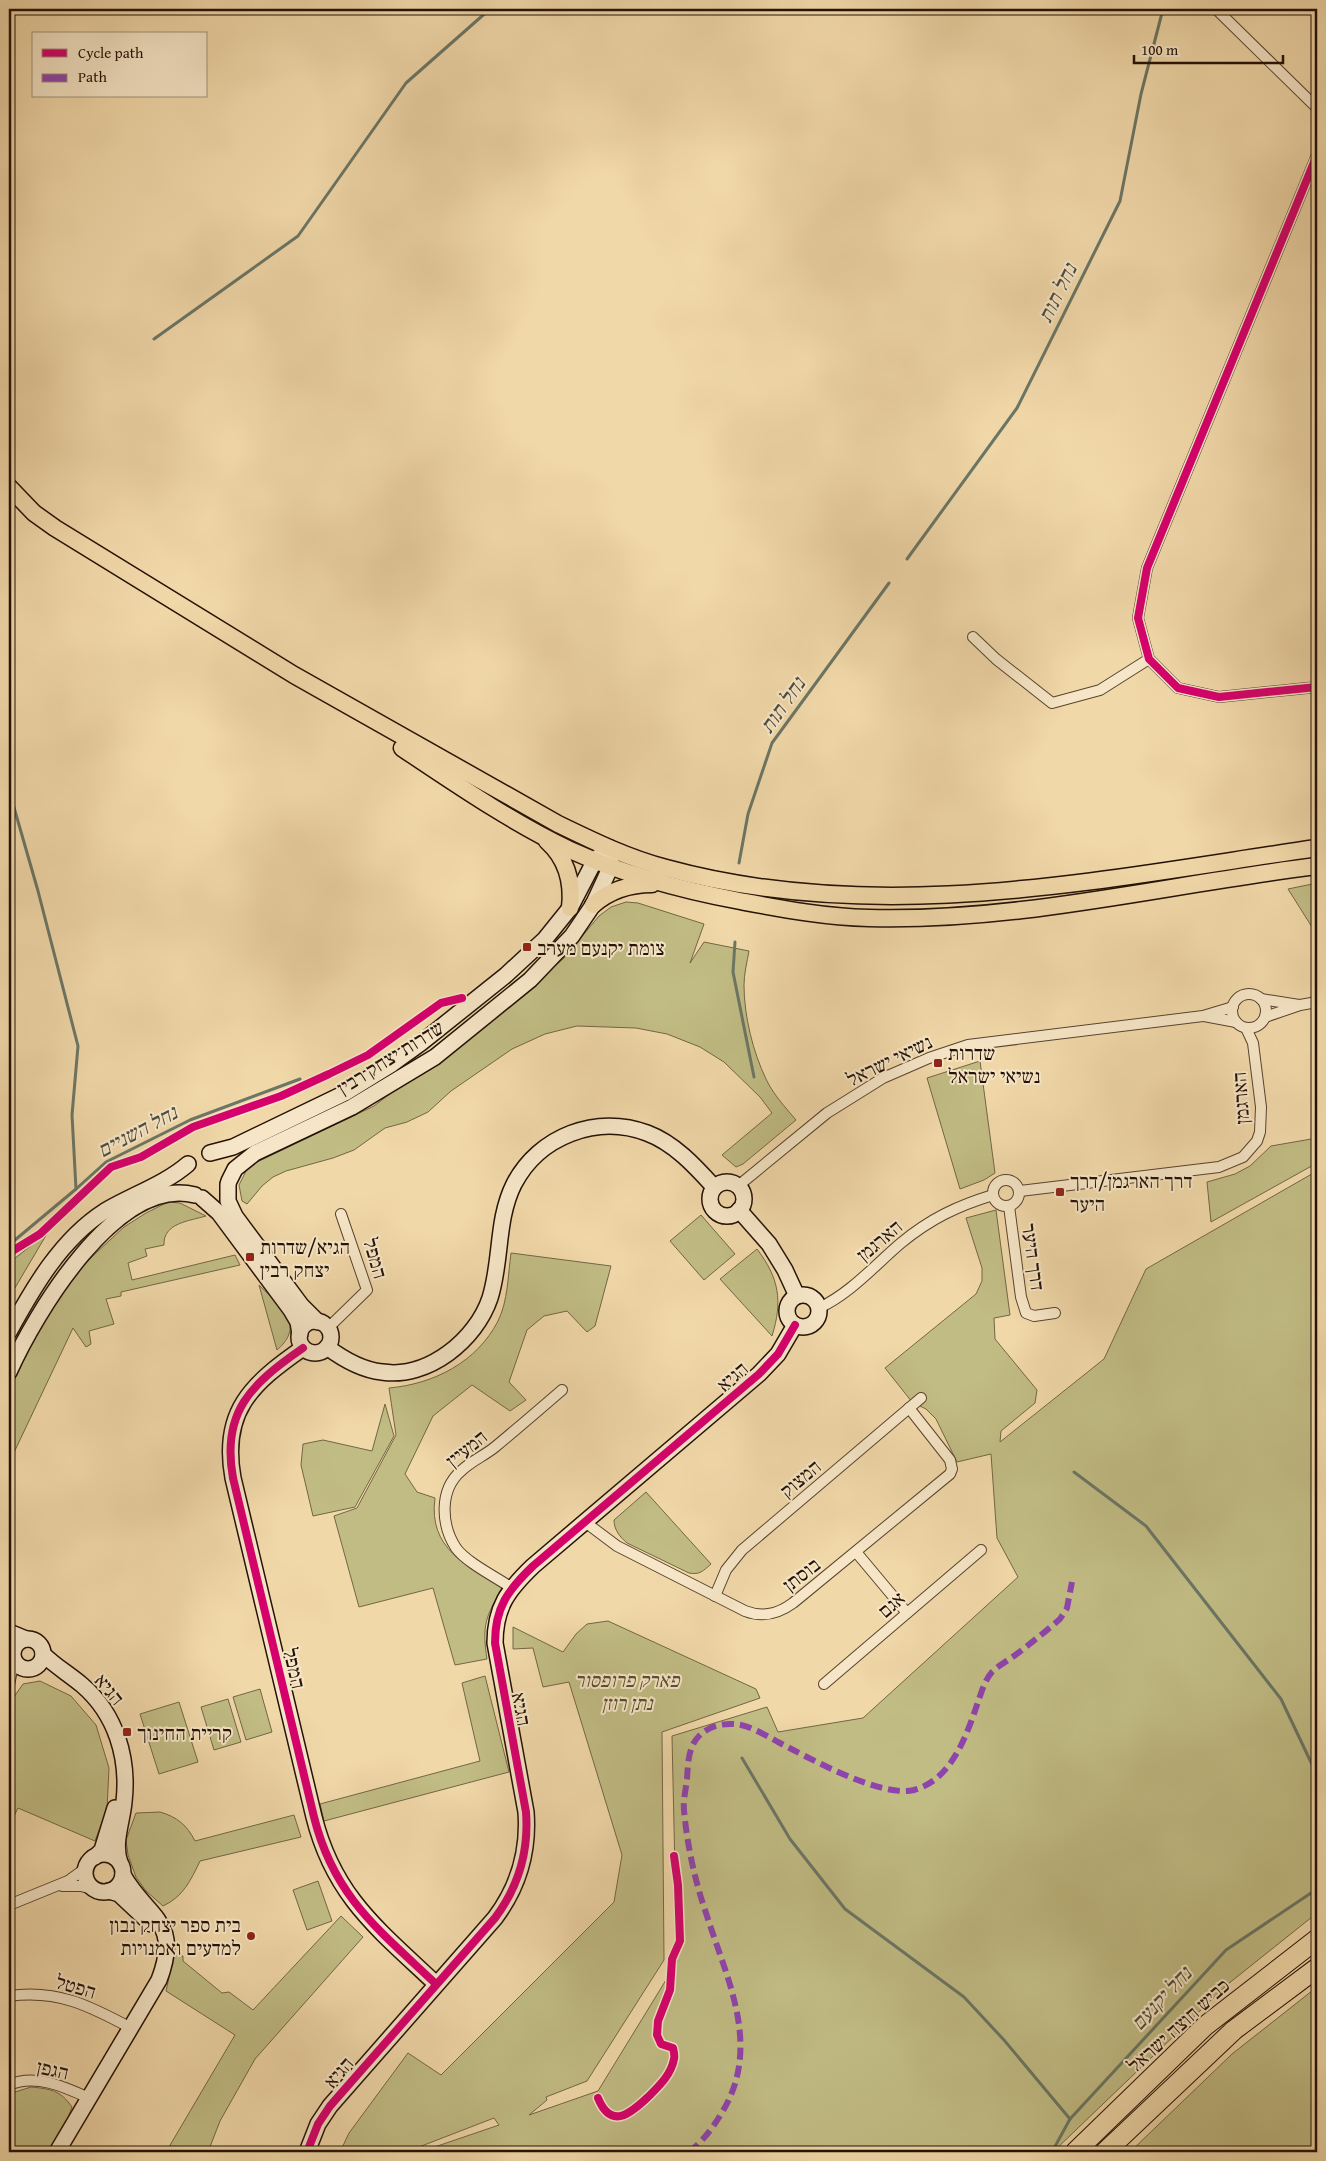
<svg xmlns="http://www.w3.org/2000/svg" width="1326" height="2161" font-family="'Gentium Book Plus','Frank Ruhl Libre',serif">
	<rect width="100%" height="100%" fill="#f1d8a9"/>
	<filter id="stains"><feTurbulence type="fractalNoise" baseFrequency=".004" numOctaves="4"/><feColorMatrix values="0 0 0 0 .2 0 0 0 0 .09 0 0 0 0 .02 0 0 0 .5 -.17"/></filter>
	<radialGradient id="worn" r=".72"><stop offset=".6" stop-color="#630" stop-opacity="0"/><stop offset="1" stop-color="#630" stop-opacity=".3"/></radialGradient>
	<g fill="#c1bc84" stroke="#726645">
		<path d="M1317,883V935L1288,889Z"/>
		<path d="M626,902L638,903L704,924L690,963L704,942L749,951C747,962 744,974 744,985C744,1016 753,1052 766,1079C773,1094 785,1107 796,1120L743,1164L736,1167L722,1155L772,1113L760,1097L724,1062L700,1047L667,1034L636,1028L577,1026L545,1034L512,1049L451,1091L428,1112L407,1122L385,1128L354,1150L333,1158L286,1171L273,1177L262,1186L247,1204L242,1201L239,1185L248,1167L253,1164L374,1106L546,974L564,958L599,916L611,907Z"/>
		<path d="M980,1061L995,1173L984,1180L960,1189L927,1078Z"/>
		<path d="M1317,1138V1163L1211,1222L1207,1182L1235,1174L1250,1166L1271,1146Z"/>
		<path d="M1317,1171V1913L1228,1984L1053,2152H420L499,2125L494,2118L406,2152H340L349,2133L408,2053L441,2075L614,1902L622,1855L569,1682L543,1687L533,1648L513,1649V1627L563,1652L576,1634L587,1624L608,1621L756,1689L760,1698L662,1732L664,1960L587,2081L546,2097L547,2100L529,2115L598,2091L677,1962L672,1736L767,1707L778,1732L863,1718L1018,1577L997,1538L991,1454L957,1462L936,1419L926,1409L912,1402L885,1368L976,1294L982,1281V1268L966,1218L996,1210L1010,1315L994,1318L995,1339L1037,1390L1035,1403L1001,1431L1000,1442L1104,1359L1146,1269Z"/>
		<path d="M168,1202L180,1203L206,1216C189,1221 163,1223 164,1245L145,1249L147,1256L128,1263L132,1280L235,1255L240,1265L121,1292V1296L106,1299L114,1324L89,1331L91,1344L86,1347L73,1328L9,1463V1385L27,1343L71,1278L96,1253L124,1227L146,1213Z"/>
		<path d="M701,1215L735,1254L704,1280L670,1241Z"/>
		<path d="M48,1232L9,1298V1263Z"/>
		<path d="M757,1249C779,1278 783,1301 772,1336L720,1279Z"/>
		<path d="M511,1253L611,1266L595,1326L587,1332L567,1311L544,1316L527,1330L509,1382L526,1400L510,1411L472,1385L433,1416L405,1474L417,1492L435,1498C428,1549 467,1565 503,1589C485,1615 482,1627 487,1659L455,1665L433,1588L359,1607L334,1516L357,1508L396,1435L389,1388C434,1384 477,1362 498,1321C508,1301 508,1275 511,1253Z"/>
		<path d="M259,1285C279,1305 307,1324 277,1350Z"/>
		<path d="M385,1404L394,1436L355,1507L313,1516L301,1465L303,1444L323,1440L372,1451Z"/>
		<path d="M646,1492L711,1564C703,1571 700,1575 689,1573L627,1543C620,1537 614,1530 614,1520Z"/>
		<path d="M485,1676L509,1772L324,1821L320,1804L480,1761L462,1683Z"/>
		<path d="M40,1681L71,1696L96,1725L109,1768L107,1809L95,1841L18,1808L9,1826V1704L23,1684Z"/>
		<path d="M260,1689L272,1732L246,1740L233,1697Z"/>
		<path d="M228,1699L241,1742L214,1750L201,1707Z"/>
		<path d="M179,1702L198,1762L159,1774L140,1714Z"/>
		<path d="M160,1812C177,1817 187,1825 195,1841L294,1815L301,1837L200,1861C191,1880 183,1897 163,1906L146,1891L136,1877L128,1855L126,1840L136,1813Z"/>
		<path d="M318,1881L332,1921L307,1930L293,1890Z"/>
		<path d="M341,1916L363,1937L255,2059L220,2121L208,2152H166L235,2035L166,1991L174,1955L183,1956V1961L222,1993L229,1992L253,2010Z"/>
		<path d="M1317,1987V2152H1130L1232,2054Z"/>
		<path d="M31,2087C51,2089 60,2090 72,2107L66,2123L49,2152H9V2094Z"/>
	</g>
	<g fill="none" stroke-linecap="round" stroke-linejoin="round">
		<g stroke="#6b7665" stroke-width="3">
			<path d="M154,339L298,236L406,83L490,9"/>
			<path d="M907,559L1017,408L1120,201L1141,94L1163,9"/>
			<path d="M9,790L38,891L78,1046L72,1115L76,1189"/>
			<path d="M739,863L748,814L772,743L889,583"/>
			<path d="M735,942L733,972L754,1077"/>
			<path d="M9,1245L76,1189L106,1162L190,1120L300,1079"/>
			<path d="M1074,1472L1146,1526L1281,1699L1317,1775"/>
			<path d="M742,1758L790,1839L845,1909L964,1997L1004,2040L1070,2119"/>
			<path d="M1052,2152L1070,2119L1226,1950L1317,1889"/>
		</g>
		<defs>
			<g id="street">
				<path d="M1216,9L1317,108"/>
				<path d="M1317,155L1147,568L1138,618L1149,659L1178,688L1219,697L1317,687"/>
				<path d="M973,637L996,659L1052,703L1100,690L1149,659"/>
				<circle cx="1249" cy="1011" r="17"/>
				<path d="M1261,999L1299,1005"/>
				<path d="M1204,1016L1236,1022"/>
				<path d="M1265,1017L1300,1005L1317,1002"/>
				<circle cx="1006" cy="1193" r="13"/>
				<path d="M738,1186L827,1113L883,1078L929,1058L968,1045L1203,1016L1233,1007"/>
				<path d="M1020,1191L1219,1167L1243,1157L1257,1141L1260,1132L1261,1107L1253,1043L1246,1028"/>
				<path d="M1009,1206L1021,1297L1026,1313L1034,1316L1055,1313"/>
				<path d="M819,1308C851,1293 875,1265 901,1243C930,1219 957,1206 993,1195"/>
				<path d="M328,1328L367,1290L341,1214"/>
				<path d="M585,1522L617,1546L745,1611C763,1618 778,1614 793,1603L950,1474L952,1469L950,1460L909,1408"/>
				<path d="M856,1552L907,1613"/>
				<path d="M512,1588C496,1577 467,1563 456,1548C441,1525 439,1490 461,1471C471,1461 484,1456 495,1447C518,1428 540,1409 562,1390"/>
				<path d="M715,1596L726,1570L742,1550L921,1398"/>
				<path d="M824,1684L981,1550"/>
				<path d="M9,1685L14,1660"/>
				<path d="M62,1886H81L96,1890"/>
				<path d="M9,1905L68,1881L86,1868"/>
				<path d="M9,1996C57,1989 90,2006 131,2028"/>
				<path d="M9,2085C35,2073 65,2087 89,2098"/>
			</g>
			<g id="secondary">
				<path d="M210,1153L233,1147L345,1093L392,1064L421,1043L506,975L545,939L570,908L595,860L603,853"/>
				<path d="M229,1181L235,1169L255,1153L352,1107L435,1057L530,980L572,936L593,905L611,866L610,848"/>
				<circle cx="727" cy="1199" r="17"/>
				<path d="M228,1184V1201L235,1216L301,1305L318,1322"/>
				<path d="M202,1198L219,1213L291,1310L298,1322L300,1334"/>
				<path d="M739,1210L769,1244L785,1270L797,1296"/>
				<circle cx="803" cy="1311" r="16"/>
				<circle cx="315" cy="1337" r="16"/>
				<path d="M9,1332C33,1288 61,1239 105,1211C132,1195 165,1184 188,1164"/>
				<path d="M327,1347C343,1359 362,1370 382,1372C428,1379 476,1340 490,1298C502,1260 496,1220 514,1184C539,1136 597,1114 647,1133C674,1143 695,1166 714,1187"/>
				<path d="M303,1348C251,1384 221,1412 233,1478L314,1817C334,1897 379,1930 436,1984"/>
				<path d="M9,1372C35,1314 117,1175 195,1195"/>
				<path d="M9,1632L26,1639"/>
				<circle cx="28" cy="1654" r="15"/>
				<path d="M43,1654C55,1666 69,1674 82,1685C116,1714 129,1758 124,1802C122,1823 113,1843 120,1863"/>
				<circle cx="104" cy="1873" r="19"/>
				<path d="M95,1857L102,1850L115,1808"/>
				<path d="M109,1891L119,1894L151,1924"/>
				<path d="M57,2152L159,1980C182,1920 147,1918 123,1875"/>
				<path d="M307,2152L318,2124L330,2106L495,1918C519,1886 529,1852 526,1812L495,1643C495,1607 508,1590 533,1566L759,1374L778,1354L795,1325"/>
			</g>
			<g id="primary">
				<path d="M9,487L34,513L55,528L294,675L558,824C593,841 628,858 666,868C881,927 1102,879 1317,848"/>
				<path d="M402,748C456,784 511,822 570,850C625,875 681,890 740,901C783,909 825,917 869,918C1020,922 1168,884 1317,866"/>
				<path d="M547,841C567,859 573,882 570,908"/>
				<path d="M593,905C610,890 630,884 652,884"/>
			</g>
			<g id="highway">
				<path d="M1075,2152L1205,2026L1317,1939"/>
				<path d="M1105,2152L1234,2030L1317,1968"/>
			</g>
		</defs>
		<use href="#street" stroke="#57432f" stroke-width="12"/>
		<use href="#secondary" stroke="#241106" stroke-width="18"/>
		<use href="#primary" stroke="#241106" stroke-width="19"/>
		<use href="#highway" stroke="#241106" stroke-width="21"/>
		<use href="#street" stroke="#f6e6c7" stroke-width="10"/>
		<use href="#secondary" stroke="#f6e6c7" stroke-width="15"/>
		<use href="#primary" stroke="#f1d8a9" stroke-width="16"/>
		<use href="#highway" stroke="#f1d8a9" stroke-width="19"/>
		<path stroke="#8e44ad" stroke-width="6" stroke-dasharray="12 6" stroke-linecap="butt" d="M689,2152C703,2141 712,2129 721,2114C763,2047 727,1980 706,1913C695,1881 687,1845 684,1810C683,1800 686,1789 687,1779C688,1764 688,1747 699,1736C709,1725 728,1722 741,1725C754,1728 767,1736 778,1742C809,1758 881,1798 914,1790C951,1780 966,1737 977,1705C981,1694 984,1681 992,1672C998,1666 1007,1661 1014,1656C1030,1644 1045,1632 1060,1619L1067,1608L1072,1582"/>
		<defs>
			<g id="cycleway">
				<path d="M1317,155L1147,568L1138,618L1149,659L1178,688L1219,697L1317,687"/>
				<path d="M9,1253L40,1234L111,1167L141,1157L193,1127L281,1096L329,1074L368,1055L441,1003L462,998"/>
				<path d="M303,1348C251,1384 221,1412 233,1478L314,1817C334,1897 379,1930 436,1984"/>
				<path d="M598,2098C611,2130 630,2114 648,2097C659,2086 671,2075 674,2059C675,2056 674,2052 673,2048L661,2044L657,2035L658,2021L670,1990L672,1959L680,1941L678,1885L674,1856"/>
				<path d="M307,2152L318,2124L330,2106L495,1918C519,1886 529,1852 526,1812L495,1643C495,1607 508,1590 533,1566L759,1374L778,1354L795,1325"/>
			</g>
		</defs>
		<use href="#cycleway" stroke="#f6e6c7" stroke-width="11"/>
		<use href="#cycleway" stroke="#d6006c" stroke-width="8"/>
	</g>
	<g fill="#8f2418" stroke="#f6e6c7" stroke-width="2">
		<rect x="522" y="942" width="10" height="10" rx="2.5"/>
		<rect x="933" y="1058" width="10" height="10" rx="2.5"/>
		<rect x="1055" y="1187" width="10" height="10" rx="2.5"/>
		<rect x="245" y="1252" width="10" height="10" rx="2.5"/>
		<rect x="122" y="1727" width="10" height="10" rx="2.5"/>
		<circle cx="251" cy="1936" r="5"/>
	</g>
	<g text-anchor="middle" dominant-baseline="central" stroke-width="4" stroke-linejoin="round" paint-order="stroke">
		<g font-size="20" fill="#241106" stroke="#f6e6c7" text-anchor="start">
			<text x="537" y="947">צומת יקנעם מערב</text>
			<text x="948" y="1052">שדרות<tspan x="948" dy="23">נשיאי ישראל</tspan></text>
			<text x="1070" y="1180">דרך הארגמן/דרך<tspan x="1070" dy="23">היער</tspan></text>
			<text x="260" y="1246">הגיא/שדרות<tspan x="260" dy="23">יצחק רבין</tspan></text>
			<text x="137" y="1732">קריית החינוך</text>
			<text x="241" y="1924" text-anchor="end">בית ספר יצחק נבון<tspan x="241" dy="23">למדעים ואמנויות</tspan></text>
		</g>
		<g font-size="20" fill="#241106" stroke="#f6e6c7">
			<text transform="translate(390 1057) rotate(-32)">שדרות יצחק רבין</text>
			<text transform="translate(889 1060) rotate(-26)">נשיאי ישראל</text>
			<text transform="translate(1240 1098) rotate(-94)">הארגמן</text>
			<text transform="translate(879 1240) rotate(-40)">הארגמן</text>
			<text transform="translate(1034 1257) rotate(82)">דרך היער</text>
			<text transform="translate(376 1258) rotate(74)">המפל</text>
			<text transform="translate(732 1376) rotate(-41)">הגיא</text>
			<text transform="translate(466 1448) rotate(-39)">המעיין</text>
			<text transform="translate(800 1478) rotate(-40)">המצוק</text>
			<text transform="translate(801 1574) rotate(-38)">בוסתן</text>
			<text transform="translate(891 1604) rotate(-41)">אגם</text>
			<text transform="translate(295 1668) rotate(77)">המפל</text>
			<text transform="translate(110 1689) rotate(50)">הגיא</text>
			<text transform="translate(522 1709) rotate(79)">הגיא</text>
			<text transform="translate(76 1986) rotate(16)">הפטל</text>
			<text transform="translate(1178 2025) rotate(-42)">כביש חוצה ישראל</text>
			<text transform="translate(53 2069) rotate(12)">הגפן</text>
			<text transform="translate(338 2072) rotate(-49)">הגיא</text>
		</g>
		<g font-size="20" font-style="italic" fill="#5b4d32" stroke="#f6e6c7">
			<text x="627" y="1679">פארק פרופסור<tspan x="627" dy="23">נתן רוזן</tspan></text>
		</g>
		<g font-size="21" font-style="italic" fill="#4e4c3e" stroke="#f6e6c7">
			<text transform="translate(1057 293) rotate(-64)">נחל תות</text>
			<text transform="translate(782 705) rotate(-55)">נחל תות</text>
			<text transform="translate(137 1131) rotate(-28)">נחל השניים</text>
			<text transform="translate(1161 1998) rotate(-47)">נחל יקנעם</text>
		</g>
	</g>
	<rect width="1326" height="2161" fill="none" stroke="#f1d8a9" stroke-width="30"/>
	<rect x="10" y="10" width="1306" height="2141" fill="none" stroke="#241106" stroke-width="2.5"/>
	<rect x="15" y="15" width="1296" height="2131" fill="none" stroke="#241106"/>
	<rect x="32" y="32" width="175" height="65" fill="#f6e6c7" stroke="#a2917a"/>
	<rect x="42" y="49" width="25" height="8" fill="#d6006c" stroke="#a2917a"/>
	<text x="78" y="58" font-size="15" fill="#241106">Cycle path</text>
	<rect x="42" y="74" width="25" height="8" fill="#8e44ad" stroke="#a2917a"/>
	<text x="78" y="82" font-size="15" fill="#241106">Path</text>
	<path d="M1134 55v8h149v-8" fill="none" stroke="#241106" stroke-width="2.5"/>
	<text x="1141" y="55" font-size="15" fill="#241106" stroke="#f6e6c7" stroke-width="4" paint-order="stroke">100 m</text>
	<rect width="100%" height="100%" filter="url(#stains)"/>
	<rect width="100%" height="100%" fill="url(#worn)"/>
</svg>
